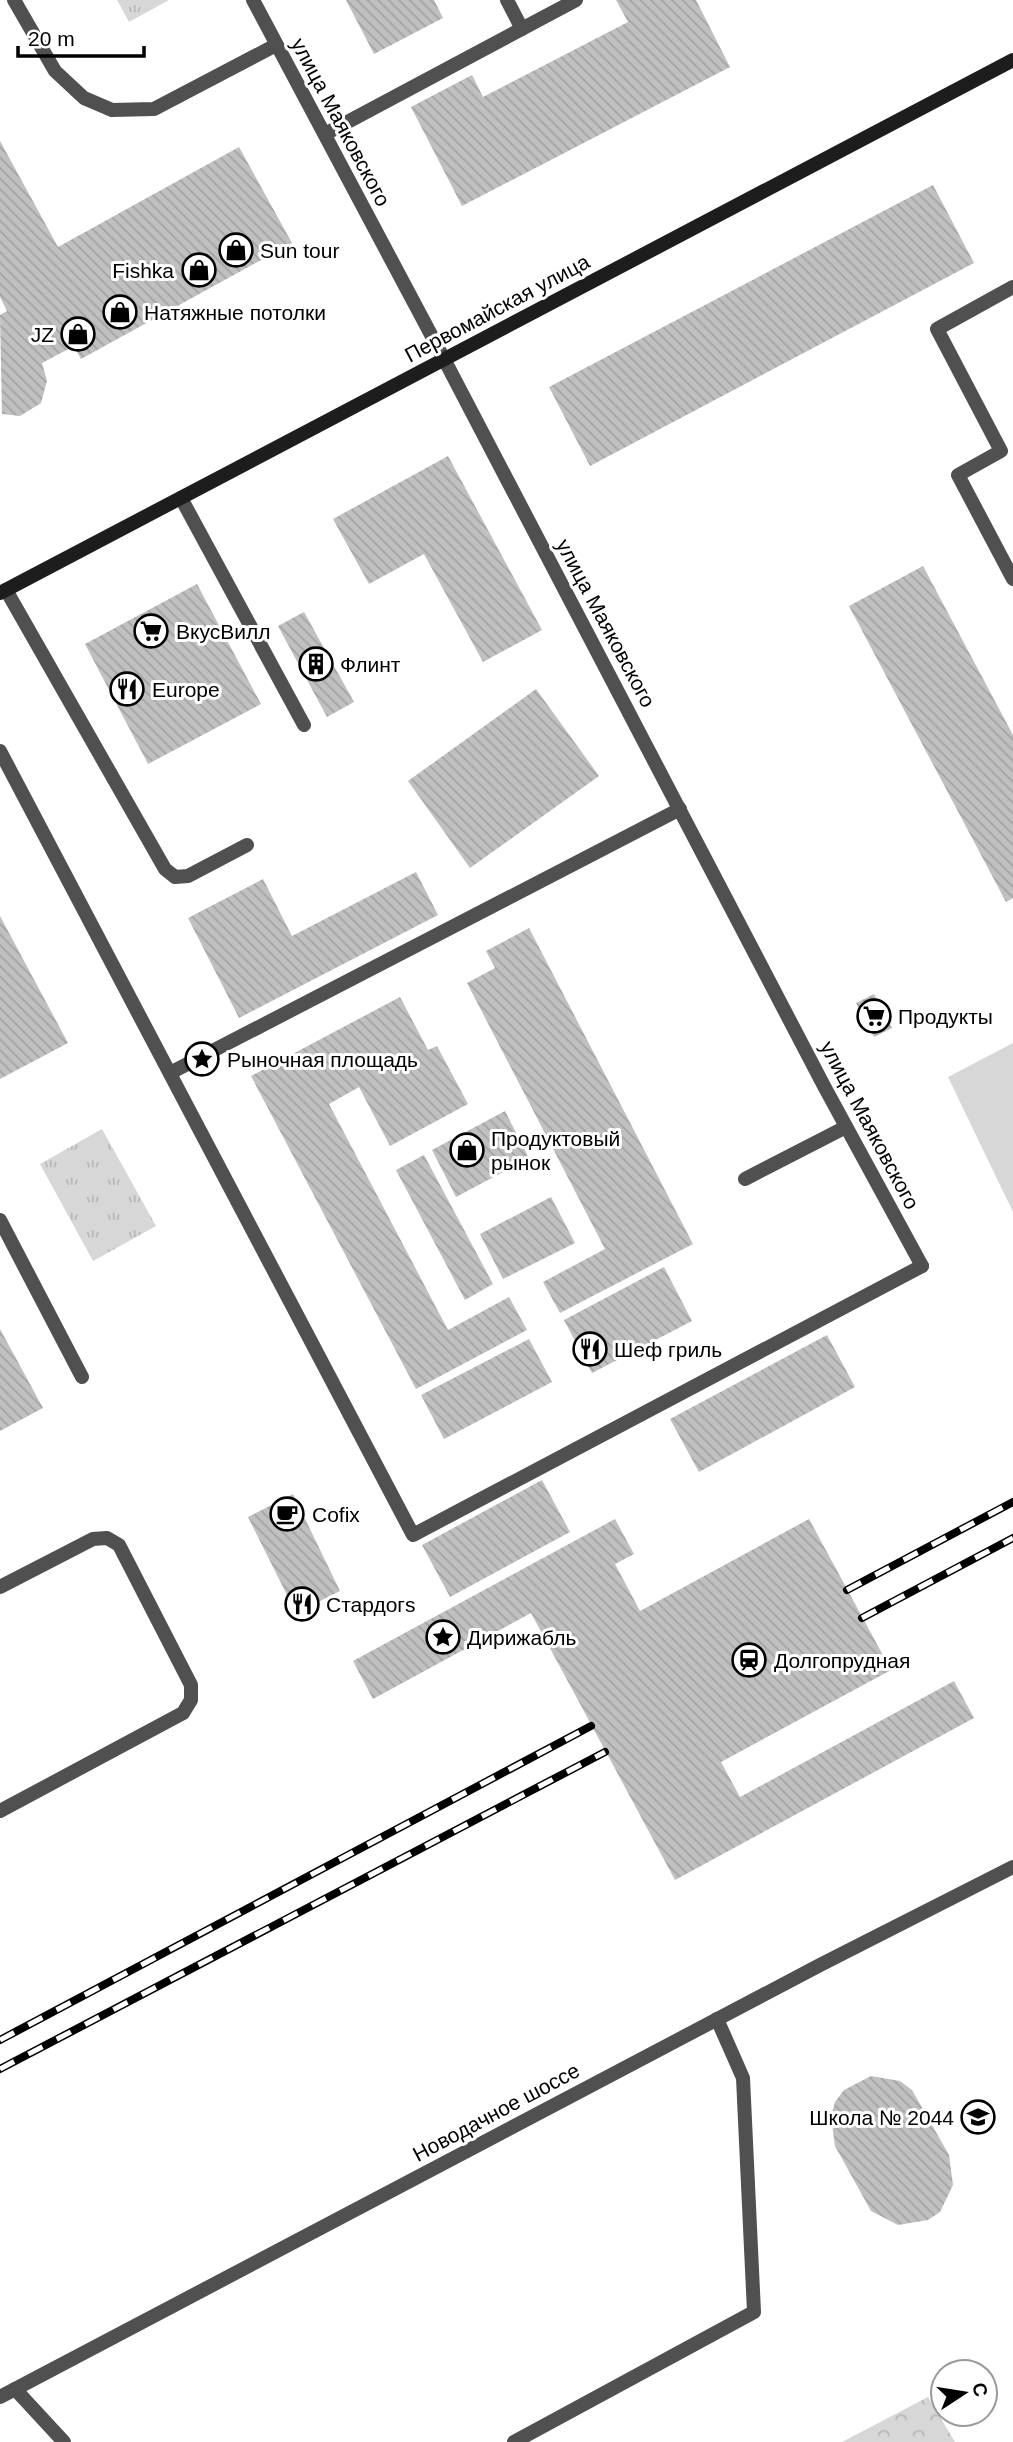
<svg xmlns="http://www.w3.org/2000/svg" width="1013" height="2442" font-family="Arial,sans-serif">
	<defs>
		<pattern id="forest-crowns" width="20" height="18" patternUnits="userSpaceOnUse" patternTransform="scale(1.75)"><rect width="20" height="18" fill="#d7d7d7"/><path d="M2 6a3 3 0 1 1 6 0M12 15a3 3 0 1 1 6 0" fill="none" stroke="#b7b7b7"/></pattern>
		<pattern id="park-tufts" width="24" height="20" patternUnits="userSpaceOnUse" patternTransform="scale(1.75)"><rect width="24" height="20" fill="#d7d7d7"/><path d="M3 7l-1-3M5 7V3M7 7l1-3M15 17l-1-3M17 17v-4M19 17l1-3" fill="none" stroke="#b7b7b7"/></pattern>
		<pattern id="building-back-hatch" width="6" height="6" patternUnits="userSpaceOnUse" patternTransform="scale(1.75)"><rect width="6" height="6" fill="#c0c0c0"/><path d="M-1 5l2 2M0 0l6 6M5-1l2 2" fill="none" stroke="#a3a3a3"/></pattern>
	</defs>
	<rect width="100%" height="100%" fill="#fff"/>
	<path fill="#d7d7d7" d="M1013,1043V1212L948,1077Z"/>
	<path fill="url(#forest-crowns)" d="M928,2397L955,2442H842Z"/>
	<g fill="url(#park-tufts)">
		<path d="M117,0H169L129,22Z"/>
		<path d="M102,1129L156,1226L93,1261L40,1164Z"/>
	</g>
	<g fill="url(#building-back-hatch)">
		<path d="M346,0H434L443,18L374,54Z"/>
		<path d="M616,0H696L730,67L462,206L411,107L472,75L483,97L628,22Z"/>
		<path d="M0,141L58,247L239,147L292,243L81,359L74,346L42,363L47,381L41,403L20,416L2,414L0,315L7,311L0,297Z"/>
		<path d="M933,185L974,263L590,466L549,387Z"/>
		<path d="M448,456L542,630L483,662L424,554L369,584L333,519Z"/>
		<path d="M923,566L1013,735V898L1006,902L849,606Z"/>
		<path d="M197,584L261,704L148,764L85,644Z"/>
		<path d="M304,612L354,702L327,717L278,626Z"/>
		<path d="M536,689L599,776L470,868L408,781Z"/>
		<path d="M416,872L438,915L239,1018L188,918L263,879L292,936Z"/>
		<path d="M0,916L68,1043L0,1079Z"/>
		<path d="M529,928L693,1244L560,1313L543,1282L605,1249L467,983L495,968L486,951Z"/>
		<path d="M874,994L892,1028L874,1037L856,1003Z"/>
		<path d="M400,997L428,1050L437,1046L468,1104L390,1146L359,1087L329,1104L448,1330L509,1297L527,1330L416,1389L251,1076Z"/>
		<path d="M505,1111L529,1158L456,1197L432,1150Z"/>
		<path d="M424,1155L493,1284L465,1300L396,1170Z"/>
		<path d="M551,1197L575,1243L503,1279L480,1234Z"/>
		<path d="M664,1267L692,1321L592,1373L564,1320Z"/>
		<path d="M0,1329L43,1408L0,1431Z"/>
		<path d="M827,1335L855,1387L699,1472L670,1419Z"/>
		<path d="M529,1339L552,1382L444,1439L421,1395Z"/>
		<path d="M542,1480L570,1532L450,1597L422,1545Z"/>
		<path d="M293,1494L340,1591L296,1613L248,1517Z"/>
		<path d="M615,1519L634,1554L615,1564L640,1611L809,1519L891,1670L721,1762L740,1797L954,1681L974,1718L675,1880L531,1613L373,1699L353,1661Z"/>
		<path d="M871,2076L900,2081L912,2090L949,2155L953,2185L940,2212L928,2220L898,2225L871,2211L835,2146L831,2116L835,2102L844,2090Z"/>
	</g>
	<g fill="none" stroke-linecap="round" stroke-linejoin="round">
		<g stroke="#505050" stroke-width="14">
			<path d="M14,0L55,71L84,98L112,110L154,109L276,45"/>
			<path d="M507,0L522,29"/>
			<path d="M325,134L576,0"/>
			<path d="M1013,287L937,329L1001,451L958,475L1013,579"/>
			<path d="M181,498L304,725"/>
			<path d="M6,590L165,869L175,877L188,876L247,845"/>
			<path d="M0,751L413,1535L922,1266"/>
			<path d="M170,1073L680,809"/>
			<path d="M745,1179L846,1127"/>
			<path d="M0,1220L82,1377"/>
			<path d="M0,1587L93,1539L107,1538L119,1545L191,1685V1700L183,1713L0,1811"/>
			<path d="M15,2389L64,2442"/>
			<path d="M514,2442L754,2312L743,2078L717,2019"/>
		</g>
		<path stroke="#505050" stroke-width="14" d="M444,359L824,1086L922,1266"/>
		<g stroke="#505050" stroke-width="14">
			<path d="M253,0L444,359"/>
			<path d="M0,2397L820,1965L1013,1867"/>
		</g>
		<path stroke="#1d1d1d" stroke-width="14" d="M0,593L1013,60"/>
		<defs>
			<g id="rail">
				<path d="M847,1590L1013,1502"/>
				<path d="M862,1618L1013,1538"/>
				<path d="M0,2040L591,1726"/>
				<path d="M0,2069L605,1752"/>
			</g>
		</defs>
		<use href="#rail" stroke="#000" stroke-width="8"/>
		<use href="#rail" stroke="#fff" stroke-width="5" stroke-dasharray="16" stroke-linecap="butt"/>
	</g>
	<defs>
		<symbol id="shop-ring" viewBox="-11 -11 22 22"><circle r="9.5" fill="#fff" stroke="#000" stroke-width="1.5"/><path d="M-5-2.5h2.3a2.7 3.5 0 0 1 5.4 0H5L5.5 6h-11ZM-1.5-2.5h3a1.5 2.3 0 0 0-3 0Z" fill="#000"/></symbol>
		<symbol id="supermarket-ring" viewBox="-11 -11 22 22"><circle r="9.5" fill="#fff" stroke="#000" stroke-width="1.5"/><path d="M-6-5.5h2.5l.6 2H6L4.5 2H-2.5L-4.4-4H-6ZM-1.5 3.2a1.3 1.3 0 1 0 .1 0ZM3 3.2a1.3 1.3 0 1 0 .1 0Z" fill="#000"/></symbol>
		<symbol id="building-ring" viewBox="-11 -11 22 22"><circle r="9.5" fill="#fff" stroke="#000" stroke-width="1.5"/><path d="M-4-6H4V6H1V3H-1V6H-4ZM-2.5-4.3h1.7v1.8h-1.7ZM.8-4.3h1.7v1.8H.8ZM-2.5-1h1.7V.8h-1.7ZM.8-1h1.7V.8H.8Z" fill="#000"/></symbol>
		<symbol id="restaurant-ring" viewBox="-11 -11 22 22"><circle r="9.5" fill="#fff" stroke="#000" stroke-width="1.5"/><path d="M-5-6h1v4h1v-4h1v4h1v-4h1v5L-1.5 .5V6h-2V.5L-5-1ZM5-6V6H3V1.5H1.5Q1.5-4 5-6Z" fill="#000"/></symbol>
		<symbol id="sight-ring" viewBox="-11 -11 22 22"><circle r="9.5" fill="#fff" stroke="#000" stroke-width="1.5"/><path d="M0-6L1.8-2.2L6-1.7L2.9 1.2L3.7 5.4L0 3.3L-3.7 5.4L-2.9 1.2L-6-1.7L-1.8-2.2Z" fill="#000"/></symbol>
		<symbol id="cafe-ring" viewBox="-11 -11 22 22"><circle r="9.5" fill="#fff" stroke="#000" stroke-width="1.5"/><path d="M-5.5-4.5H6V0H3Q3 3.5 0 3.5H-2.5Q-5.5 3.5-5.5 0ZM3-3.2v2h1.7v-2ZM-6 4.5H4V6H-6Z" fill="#000"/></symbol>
		<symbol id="station-ring" viewBox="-11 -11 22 22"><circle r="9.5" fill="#fff" stroke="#000" stroke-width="1.5"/><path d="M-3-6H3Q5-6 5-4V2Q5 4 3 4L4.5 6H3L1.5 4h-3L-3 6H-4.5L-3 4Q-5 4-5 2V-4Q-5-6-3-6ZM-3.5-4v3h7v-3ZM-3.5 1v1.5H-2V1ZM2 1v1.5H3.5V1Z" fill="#000"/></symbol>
		<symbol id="school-ring" viewBox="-11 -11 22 22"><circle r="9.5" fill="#fff" stroke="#000" stroke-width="1.5"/><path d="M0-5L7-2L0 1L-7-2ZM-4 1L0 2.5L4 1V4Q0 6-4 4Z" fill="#000"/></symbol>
	</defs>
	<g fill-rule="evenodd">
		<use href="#shop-ring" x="217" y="231" width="38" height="38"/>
		<use href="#shop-ring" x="180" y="251" width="38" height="38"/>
		<use href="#shop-ring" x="101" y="293" width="38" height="38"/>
		<use href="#shop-ring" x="59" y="315" width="38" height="38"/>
		<use href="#supermarket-ring" x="132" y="612" width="38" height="38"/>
		<use href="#building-ring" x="297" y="645" width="38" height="38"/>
		<use href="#restaurant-ring" x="108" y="670" width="38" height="38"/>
		<use href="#supermarket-ring" x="855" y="997" width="38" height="38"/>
		<use href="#sight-ring" x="183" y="1040" width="38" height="38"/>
		<use href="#shop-ring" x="448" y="1131" width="38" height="38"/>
		<use href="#restaurant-ring" x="571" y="1330" width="38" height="38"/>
		<use href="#cafe-ring" x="268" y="1495" width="38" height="38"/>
		<use href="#restaurant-ring" x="283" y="1585" width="38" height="38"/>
		<use href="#sight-ring" x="424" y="1618" width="38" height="38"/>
		<use href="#station-ring" x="730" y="1641" width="38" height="38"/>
		<use href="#school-ring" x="959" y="2098" width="38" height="38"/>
	</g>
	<g text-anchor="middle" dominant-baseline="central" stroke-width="6" stroke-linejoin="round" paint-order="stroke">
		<g font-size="21" fill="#000" stroke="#fff">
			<text transform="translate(341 122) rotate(62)">улица Маяковского</text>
			<text transform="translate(497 308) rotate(-28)">Первомайская улица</text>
			<text transform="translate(606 623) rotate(62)">улица Маяковского</text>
			<text transform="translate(870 1125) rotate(62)">улица Маяковского</text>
			<text transform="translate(496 2112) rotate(-28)">Новодачное шоссе</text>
		</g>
		<g font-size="21" fill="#000" stroke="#fff" text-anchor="start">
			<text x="260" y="250">Sun tour</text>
			<text x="174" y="270" text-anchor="end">Fishka</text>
			<text x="144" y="312">Натяжные потолки</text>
			<text x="54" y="334" text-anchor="end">JZ</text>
			<text x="176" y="631">ВкусВилл</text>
			<text x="340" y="664">Флинт</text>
			<text x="152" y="689">Europe</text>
			<text x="898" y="1016">Продукты</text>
			<text x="227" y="1059">Рыночная площадь</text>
			<text x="491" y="1138">Продуктовый<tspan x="491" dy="24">рынок</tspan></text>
			<text x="614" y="1349">Шеф гриль</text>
			<text x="312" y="1514">Cofix</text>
			<text x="326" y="1604">Стардогs</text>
			<text x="467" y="1637">Дирижабль</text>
			<text x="774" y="1660">Долгопрудная</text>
			<text x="954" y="2117" text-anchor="end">Школа № 2044</text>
		</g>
	</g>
	<g transform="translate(964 2393) rotate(78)"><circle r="33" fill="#ffffff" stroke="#999999" stroke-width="2"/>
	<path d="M0-5L12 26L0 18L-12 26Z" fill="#000000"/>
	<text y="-10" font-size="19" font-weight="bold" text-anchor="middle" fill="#000000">С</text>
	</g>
	<path d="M18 46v10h126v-10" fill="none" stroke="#000000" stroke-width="3.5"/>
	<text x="28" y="46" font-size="21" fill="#000000" stroke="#ffffff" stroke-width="5" paint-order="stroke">20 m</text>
</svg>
